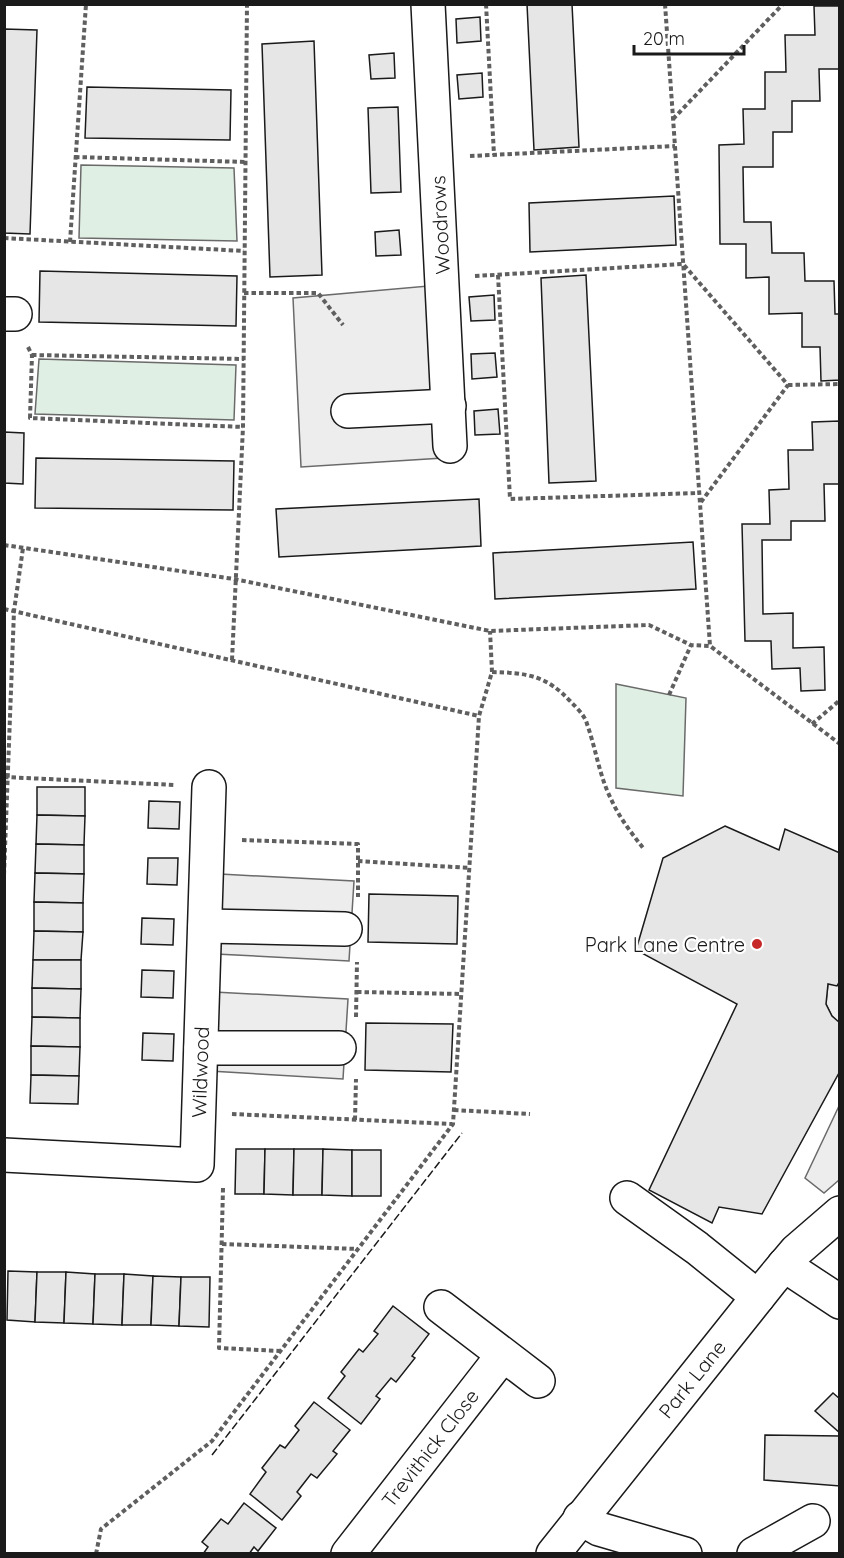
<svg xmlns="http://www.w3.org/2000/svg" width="844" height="1558" font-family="Quicksand,sans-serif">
	<rect width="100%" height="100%" fill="#fff"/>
	<g fill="#e0efe3" stroke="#6a6a6a" stroke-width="1.5">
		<path d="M81,165L234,168L237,241L79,238Z"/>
		<path d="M39,359L236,365L234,420L35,414Z"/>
		<path d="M616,684L686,698L683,796L616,788Z"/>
	</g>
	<g fill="#ededed" stroke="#6a6a6a" stroke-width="1.5">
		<path d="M451,284L459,457L301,467L293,298Z"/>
		<path d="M220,874L354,881L349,961L216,954Z"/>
		<path d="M839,981V1023L832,1016L826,1004L828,984Z"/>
		<path d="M214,992L348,999L343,1079L210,1071Z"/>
		<path d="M839,1106V1180L824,1193L805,1178Z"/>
	</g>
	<g fill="#e6e6e6" stroke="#1a1a1a" stroke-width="1.5">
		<path d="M527,4H572L579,147L534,150Z"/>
		<path d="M814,6H840V69H819L820,101H792V132H773V167H743L744,222H771L772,253H804L805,281H834L835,314H840V380L821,381L820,347H802V313L769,314V277L746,278V244H720L719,145L744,144L743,109H765V72H786L785,35H815Z"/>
		<path d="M480,17L481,41L457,43L456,19Z"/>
		<path d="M4,29L37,30L30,234L4,233Z"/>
		<path d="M314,41L322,275L270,277L262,44Z"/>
		<path d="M394,53L395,78L371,79L369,55Z"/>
		<path d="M482,73L483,97L459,99L457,75Z"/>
		<path d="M87,87L231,90L230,140L85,138Z"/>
		<path d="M398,107L401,192L371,193L368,108Z"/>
		<path d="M674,196L676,245L530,252L529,203Z"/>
		<path d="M399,230L401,255L376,256L375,232Z"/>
		<path d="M40,271L237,276L236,326L39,322Z"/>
		<path d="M586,275L596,481L549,483L541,278Z"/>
		<path d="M494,295L495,320L471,321L469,297Z"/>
		<path d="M495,353L497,377L472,379L471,354Z"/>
		<path d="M498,409L500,434L475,435L474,411Z"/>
		<path d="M840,421V484H824L825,521H791V540H762L763,614L793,613V648L824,647L825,690L801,691L800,668L772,669L771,641H745L742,524H770L769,490L789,489L788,450H813L812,422Z"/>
		<path d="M4,432L24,433L23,484L4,483Z"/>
		<path d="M36,458L234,461L233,510L35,508Z"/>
		<path d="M479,499L481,546L279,557L276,509Z"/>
		<path d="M693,542L696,589L495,599L493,553Z"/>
		<path d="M37,787H85V816L37,815Z"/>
		<path d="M149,801L180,802L179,829L148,828Z"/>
		<path d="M37,815L85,816L84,845L36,844Z"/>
		<path d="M725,826L779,850L785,829L840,853V981L837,986L828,984L826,1004L832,1016L840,1023V1071L762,1214L719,1207L712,1223L649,1190L737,1004L636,950L663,858Z"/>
		<path d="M36,844L84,845V874L35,873Z"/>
		<path d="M148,858H178L177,885L147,884Z"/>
		<path d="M35,873L84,874L83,903L34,902Z"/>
		<path d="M369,894L458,896L457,944L368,942Z"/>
		<path d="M34,902L83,903V932L34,931Z"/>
		<path d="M142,918L174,919L173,945L141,944Z"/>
		<path d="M34,931L83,932L81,960H33Z"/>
		<path d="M33,960H81V989L32,988Z"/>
		<path d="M142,970L174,971L173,998L141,997Z"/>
		<path d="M32,988L81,989L80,1018L32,1017Z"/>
		<path d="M32,1017L80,1018V1047L31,1046Z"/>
		<path d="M366,1023L453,1024L451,1072L365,1070Z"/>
		<path d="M143,1033L174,1034L173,1061L142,1060Z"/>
		<path d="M31,1046L80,1047L79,1076L31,1075Z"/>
		<path d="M31,1075L79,1076L78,1104L30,1103Z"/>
		<path d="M236,1149H265L264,1194H235Z"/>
		<path d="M265,1149H294L293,1195L264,1194Z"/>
		<path d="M294,1149H323L322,1195H293Z"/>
		<path d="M323,1149L352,1150V1196L322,1195Z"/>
		<rect x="352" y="1150" width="29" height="46"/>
		<path d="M8,1271L37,1272L35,1322L7,1320Z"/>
		<path d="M37,1272H66L64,1323L35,1322Z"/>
		<path d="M66,1272L95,1274L93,1324L64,1323Z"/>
		<path d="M95,1274H124L122,1325L93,1324Z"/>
		<path d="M124,1274L153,1276L151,1325H122Z"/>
		<path d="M153,1276L181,1277L179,1326L151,1325Z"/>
		<path d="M181,1277H210L209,1327L179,1326Z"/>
		<path d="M393,1306L429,1334L412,1356L415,1358L396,1382L391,1378L376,1396L380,1399L361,1424L328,1398L345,1376L341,1372L359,1349L363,1352L378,1334L374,1331Z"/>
		<path d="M833,1393L840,1399V1433L815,1411Z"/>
		<path d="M314,1402L350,1430L333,1451L337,1454L317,1478L311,1474L297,1492L301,1496L282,1520L250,1494L266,1472L262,1468L280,1445L285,1448L299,1430L295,1426Z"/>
		<path d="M765,1435L840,1436V1486L764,1480Z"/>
		<path d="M244,1503L276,1528L258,1551L254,1547L249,1554H203L208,1547L202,1542L221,1519L228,1524Z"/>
	</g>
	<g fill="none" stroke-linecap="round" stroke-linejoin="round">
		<defs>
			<g id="minor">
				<path d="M428,4L450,446"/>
				<path d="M4,314H15"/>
				<path d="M348,411L449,406"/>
				<path d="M205,926L345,929"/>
				<path d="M201,1048H339"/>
				<path d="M4,1155L197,1165L209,787"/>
				<path d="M627,1198L697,1248L758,1297"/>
				<path d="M784,1265L840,1302"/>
				<path d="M441,1307L538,1381"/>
				<path d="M580,1518L599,1529L685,1554"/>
				<path d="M348,1554L503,1355"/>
				<path d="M553,1554L770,1282L796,1251L840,1213"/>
				<path d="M754,1554L813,1521"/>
			</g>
		</defs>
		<use href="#minor" stroke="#1a1a1a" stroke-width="36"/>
		<g stroke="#5f5f5f" stroke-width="4" stroke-dasharray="4.5 3" stroke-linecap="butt">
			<path d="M486,4L494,155"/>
			<path d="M665,4L710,646"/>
			<path d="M673,119L783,4"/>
			<path d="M470,156L675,146"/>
			<path d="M75,157L246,162"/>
			<path d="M4,238L244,251"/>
			<path d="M70,242L86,4"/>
			<path d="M498,275L510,499L699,493"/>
			<path d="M475,276L683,264L788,385L701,502"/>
			<path d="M244,293H318L343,325"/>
			<path d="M28,347L32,355L30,418L243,427"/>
			<path d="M32,355L244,359"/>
			<path d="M788,385L840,384"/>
			<path d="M4,545L234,579L490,631L649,625L691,645L710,646L840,744"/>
			<path d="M4,609L479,716"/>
			<path d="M232,660L243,427L247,4"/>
			<path d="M492,672C527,673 546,675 571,702C577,708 585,716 587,724C596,749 599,775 611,799C619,817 632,834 644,849"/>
			<path d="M669,695L691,645"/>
			<path d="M812,724L840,700"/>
			<path d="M4,777L175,785"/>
			<path d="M242,840L358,844V897"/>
			<path d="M358,861L470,868"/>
			<path d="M4,875L14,611L23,548"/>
			<path d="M357,992L462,994"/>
			<path d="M356,1017L357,962"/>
			<path d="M454,1110L530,1114"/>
			<path d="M232,1114L452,1124"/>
			<path d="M355,1120L356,1079"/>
			<path d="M223,1188L219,1348L279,1351"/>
			<path d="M222,1244L358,1249"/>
			<path d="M96,1554L101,1529L212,1441L453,1124L479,716L492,672L490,631"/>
		</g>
		<use href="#minor" stroke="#fff" stroke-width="33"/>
		<path stroke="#1a1a1a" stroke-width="1.5" stroke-dasharray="8 3" stroke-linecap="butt" d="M212,1455L462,1133"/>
	</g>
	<circle fill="#c62828" stroke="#fff" stroke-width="2" cx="757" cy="944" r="6"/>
	<g text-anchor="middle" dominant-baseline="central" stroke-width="4.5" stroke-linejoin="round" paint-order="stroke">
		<g font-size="20" fill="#1a1a1a" stroke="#fff">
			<text transform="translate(440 225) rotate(-93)">Woodrows</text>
			<text transform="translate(200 1072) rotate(-88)">Wildwood</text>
			<text transform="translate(692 1379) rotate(-51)">Park Lane</text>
			<text transform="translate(430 1448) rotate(-52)">Trevithick Close</text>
		</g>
		<g font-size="20" fill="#1a1a1a" stroke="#fff" text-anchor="end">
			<text x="745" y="944">Park Lane Centre</text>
		</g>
	</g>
	<rect width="844" height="1558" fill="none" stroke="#1a1a1a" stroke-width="12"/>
	<path d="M634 45v9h110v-9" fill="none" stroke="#1a1a1a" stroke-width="3"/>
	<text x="643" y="45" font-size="18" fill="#1a1a1a" stroke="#ffffff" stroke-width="4.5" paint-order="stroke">20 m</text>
</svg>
